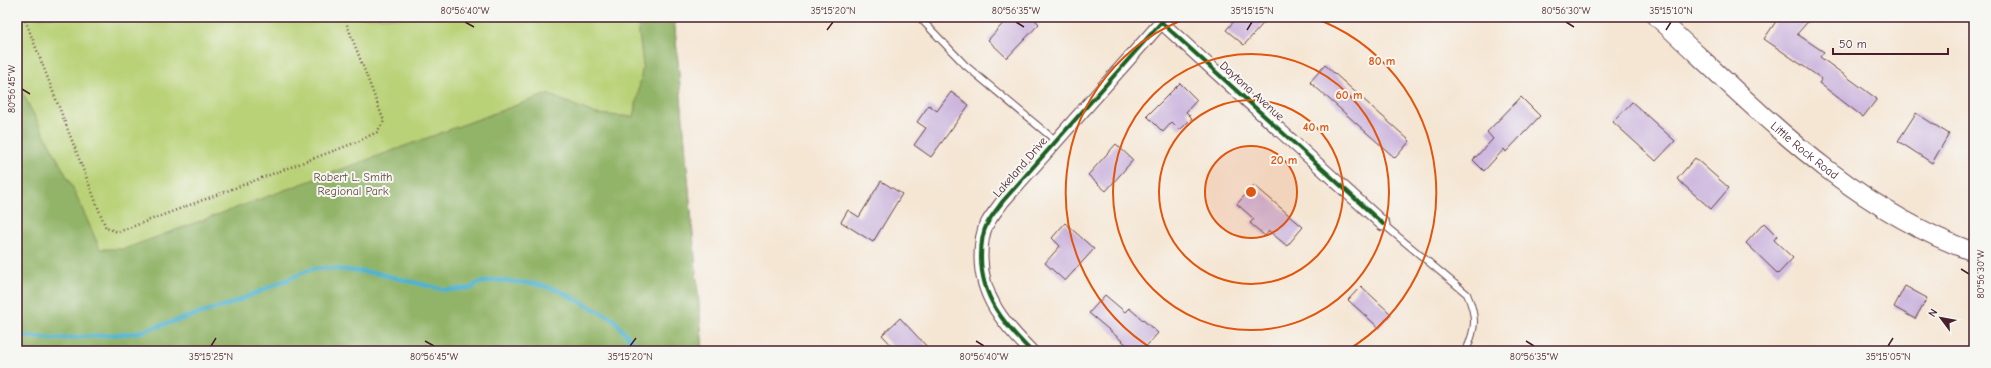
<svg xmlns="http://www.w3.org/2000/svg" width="1991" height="368" font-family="'Comic Neue',sans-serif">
	<rect width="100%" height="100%" fill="#f6f6f2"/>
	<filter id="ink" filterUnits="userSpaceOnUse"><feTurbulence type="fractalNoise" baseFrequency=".025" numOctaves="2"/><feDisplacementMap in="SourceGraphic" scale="8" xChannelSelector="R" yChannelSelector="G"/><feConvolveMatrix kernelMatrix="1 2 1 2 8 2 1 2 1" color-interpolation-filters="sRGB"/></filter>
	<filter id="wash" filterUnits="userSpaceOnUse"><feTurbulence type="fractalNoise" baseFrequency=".012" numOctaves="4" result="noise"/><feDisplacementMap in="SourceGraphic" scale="16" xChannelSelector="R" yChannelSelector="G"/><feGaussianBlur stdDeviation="0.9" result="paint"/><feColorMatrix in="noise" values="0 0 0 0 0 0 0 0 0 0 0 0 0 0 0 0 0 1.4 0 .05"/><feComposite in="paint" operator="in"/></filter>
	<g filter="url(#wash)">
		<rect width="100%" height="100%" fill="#f5e6d4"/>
		<path fill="#b9d277" stroke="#827851" d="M17,17H674L703,351H17Z"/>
		<path fill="#92b468" stroke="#6e6a4a" d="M637,17H674L703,351H17V83L73,188L100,249H124L547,94L596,114L634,117L643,65Z"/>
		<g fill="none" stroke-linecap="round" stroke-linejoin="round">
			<path stroke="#4fb3ce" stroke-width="4.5" d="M17,335L52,339L136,333L230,304L312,269L326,268L376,273L445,290L473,288L475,284L495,280L536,284L558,290L613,319L640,351"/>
		</g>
		<g id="blocks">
			<g fill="#cab3dd">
				<path d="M1009,17H1032L1039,24L1007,58L988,40Z"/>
				<path d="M1238,17H1269L1244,45L1226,30Z"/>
				<path d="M1779,17H1812L1797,34L1824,52L1820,57L1877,99L1863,117L1819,83L1822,79L1764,39Z"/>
				<path d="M1325,65L1410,141L1395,158L1310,82Z"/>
				<path d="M1180,83L1197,100L1186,112L1192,118L1180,130L1172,122L1163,132L1147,116Z"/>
				<path d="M951,92L969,105L931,157L914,145L926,128L917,122L929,105L937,111Z"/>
				<path d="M1521,97L1540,116L1506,152L1504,149L1484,171L1473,160L1493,139L1487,132Z"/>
				<path d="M1632,102L1675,141L1656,161L1613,122Z"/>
				<path d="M1916,113L1949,134L1932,163L1898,141Z"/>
				<path d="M1116,144L1133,160L1106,191L1088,175Z"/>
				<path d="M1695,158L1729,188L1711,209L1677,179Z"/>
				<path d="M881,181L902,194L873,242L841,222L848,210L859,217Z"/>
				<path d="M1254,185L1303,227L1287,246L1269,231L1265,236L1250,223L1254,219L1237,204Z"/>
				<path d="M1065,223L1094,249L1065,281L1045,263L1060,246L1052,238Z"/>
				<path d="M1764,223L1777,236L1774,240L1793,258L1778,274L1746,243Z"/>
				<path d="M1361,286L1391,314L1379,328L1348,300Z"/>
				<path d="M1905,286L1927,298L1915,319L1894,307Z"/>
				<path d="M1105,295L1125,312L1129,308L1158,333L1142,351H1134L1089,313Z"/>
				<path d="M900,318L931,351H897L882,335Z"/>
			</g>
		</g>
	</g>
	<g filter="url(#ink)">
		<use href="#blocks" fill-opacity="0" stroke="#643d44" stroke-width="1"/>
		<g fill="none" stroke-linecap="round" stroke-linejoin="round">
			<defs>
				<g id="lane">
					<path d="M919,17L965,65L1056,141"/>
					<path d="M1383,224L1467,294C1477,317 1476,328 1466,351"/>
				</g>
				<g id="street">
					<path d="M1161,22L1383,224"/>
					<path d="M1031,351C1004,324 981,297 981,257C981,246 982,233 987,224C991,216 998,208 1003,201L1166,17"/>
				</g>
				<g id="secondary">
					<path id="s1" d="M1657,17C1754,106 1847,207 1974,252"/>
				</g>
			</defs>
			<use href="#lane" stroke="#643d44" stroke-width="8"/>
			<use href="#street" stroke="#643d44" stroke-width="15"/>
			<use href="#secondary" stroke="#643d44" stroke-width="20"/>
			<path stroke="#643d44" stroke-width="2.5" stroke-dasharray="1 3" stroke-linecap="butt" d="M24,17L106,228L118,232L357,142L377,132L384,121L344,17"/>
			<use href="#lane" stroke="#fff" stroke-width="6"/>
			<use href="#street" stroke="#fff" stroke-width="13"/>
			<use href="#secondary" stroke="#fff" stroke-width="18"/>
			<defs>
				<g id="cycleway">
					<path d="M1161,22L1383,224"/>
					<path d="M1031,351C1004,324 981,297 981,257C981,246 982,233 987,224C991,216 998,208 1003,201L1166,17"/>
				</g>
			</defs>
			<use href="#cycleway" stroke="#f6f6f2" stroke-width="6"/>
			<use href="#cycleway" stroke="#1b5e20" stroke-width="4"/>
		</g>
	</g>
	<path fill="none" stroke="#4a1f2b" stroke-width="1.5" d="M465,22L474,27M1016,22L1024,27M1566,22L1574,27M827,30L833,22M1247,30L1252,22M1666,30L1671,22M22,89L30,94M1961,269L1969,274M425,341L434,346M976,341L984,346M1526,341L1534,346M211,346L216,338M630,346L636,338M1888,346L1893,338"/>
	<circle cx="1251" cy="192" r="46" fill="#e0560e" fill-opacity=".12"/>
	<g fill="none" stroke="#e0560e" stroke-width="2">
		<circle cx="1251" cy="192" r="46"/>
		<circle cx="1251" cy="192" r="92"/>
		<circle cx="1251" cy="192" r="138"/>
		<path d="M1156 351A185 185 0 0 1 1191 17M1311 17A185 185 0 0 1 1346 351"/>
	</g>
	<g text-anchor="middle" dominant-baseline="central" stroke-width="4" stroke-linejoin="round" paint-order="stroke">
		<g font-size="12" fill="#4a1f2b" stroke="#f6f6f2">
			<text transform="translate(1252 91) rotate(42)">Daytona Avenue</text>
			<text stroke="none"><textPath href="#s1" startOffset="199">Little Rock Road</textPath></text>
			<text transform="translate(1020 167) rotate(-49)">Lakeland Drive</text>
		</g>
		<g font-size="12" fill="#664c3e" stroke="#f6f6f2">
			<text x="353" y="177">Robert L. Smith<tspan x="353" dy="14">Regional Park</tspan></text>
		</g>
	</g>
	<circle cx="1251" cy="192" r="6" fill="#e0560e" stroke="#f6f6f2" stroke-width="2"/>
	<g font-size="12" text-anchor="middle" font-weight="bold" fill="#e0560e" stroke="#f6f6f2" stroke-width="4" stroke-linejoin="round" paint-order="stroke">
		<text x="1382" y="65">80 m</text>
		<text x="1349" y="99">60 m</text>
		<text x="1316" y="131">40 m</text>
		<text x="1284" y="164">20 m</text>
	</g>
	<rect width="1991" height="368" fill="none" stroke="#f6f6f2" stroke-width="44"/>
	<g transform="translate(1941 318) rotate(302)" stroke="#f6f6f2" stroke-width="3" paint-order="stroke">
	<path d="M0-3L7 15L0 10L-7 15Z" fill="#4a1f2b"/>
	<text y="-6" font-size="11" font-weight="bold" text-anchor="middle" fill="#4a1f2b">N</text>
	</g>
	<path d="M1833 48v6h115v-6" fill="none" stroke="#4a1f2b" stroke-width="2"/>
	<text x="1839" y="48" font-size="12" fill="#4a1f2b" stroke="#f6f6f2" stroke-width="3" paint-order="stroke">50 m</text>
	<rect x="22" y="22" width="1947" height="324" fill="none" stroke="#4a1f2b" stroke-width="1.5"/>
	<g font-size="10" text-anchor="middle" fill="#4a1f2b">
		<text x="465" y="14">80°56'40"W</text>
		<text x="833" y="14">35°15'20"N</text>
		<text x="1016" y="14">80°56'35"W</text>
		<text x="1252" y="14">35°15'15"N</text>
		<text x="1566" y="14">80°56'30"W</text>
		<text x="1671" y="14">35°15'10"N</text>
		<text transform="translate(11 89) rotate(-90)" y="4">80°56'45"W</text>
		<text transform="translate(1980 274) rotate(-90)" y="4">80°56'30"W</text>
		<text x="211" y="360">35°15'25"N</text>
		<text x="434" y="360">80°56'45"W</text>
		<text x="630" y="360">35°15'20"N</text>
		<text x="984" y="360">80°56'40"W</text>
		<text x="1534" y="360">80°56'35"W</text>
		<text x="1888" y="360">35°15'05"N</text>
	</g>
</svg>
